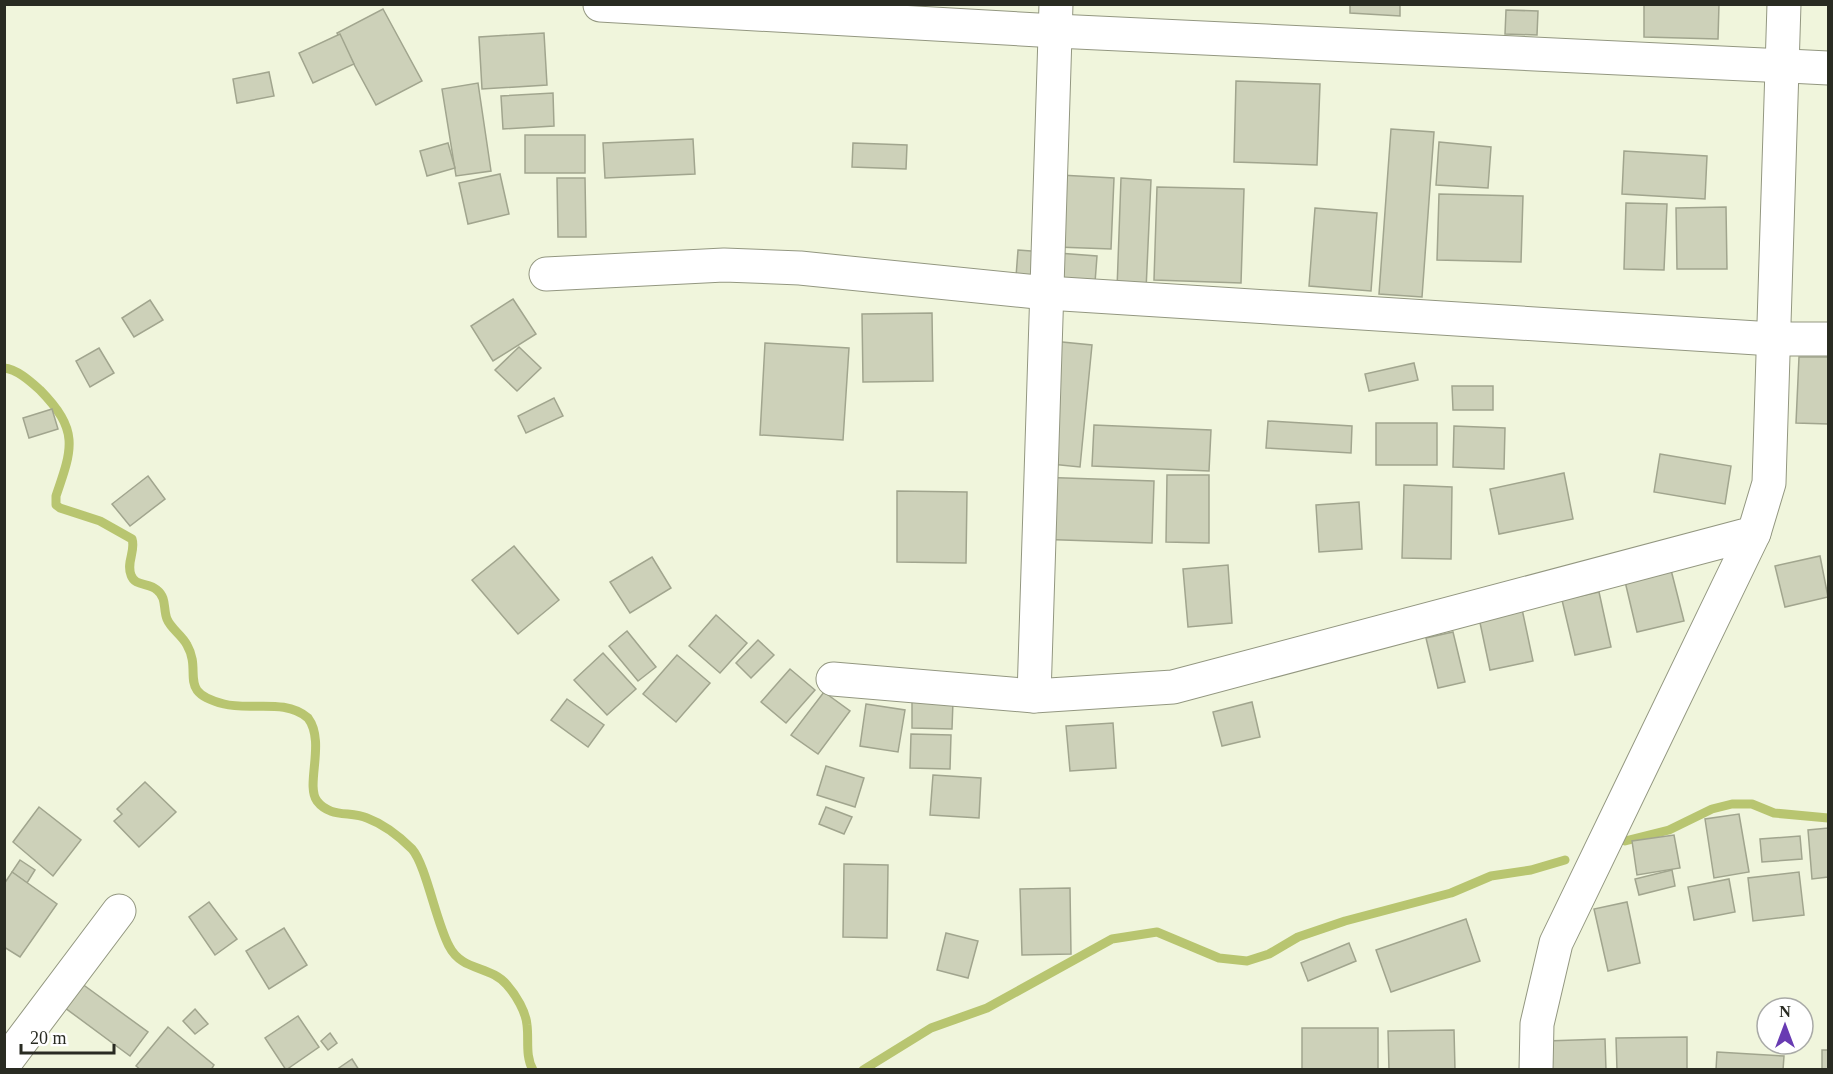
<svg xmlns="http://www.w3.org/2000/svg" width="1833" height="1074" font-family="Georgia,serif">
	<rect width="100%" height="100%" fill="#f0f5dc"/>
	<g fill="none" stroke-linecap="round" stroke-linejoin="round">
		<g stroke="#b8c570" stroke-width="9">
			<path d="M4,368C17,369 31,382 40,390C79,430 73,447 56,496V505L60,508L100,521L132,539C136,551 126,562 131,575C135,587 149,582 157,590C167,598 163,609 167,619C171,629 182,635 187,645C203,673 176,692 224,704C250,711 285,698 308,718C326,742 305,785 317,801C330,818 350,811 367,818C383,824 400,837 412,849C426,865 436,922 449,946C462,972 491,965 507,985C516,995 526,1012 527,1025C529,1040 525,1056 533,1070"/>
			<path d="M1625,841L1669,830L1712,809L1732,804H1752L1774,813L1828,818"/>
			<path d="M863,1070L931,1028L987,1008L1112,939L1157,932L1219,958L1247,961L1269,954L1298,937L1345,921L1451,893L1491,876L1531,870L1565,860"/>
		</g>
	</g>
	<g fill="#cdd1b9" stroke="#a1a58e" stroke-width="1.5">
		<path d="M1350,4H1400V16L1350,13Z"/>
		<path d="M1644,4H1719L1718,39L1644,37Z"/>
		<path d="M383,9L422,81L376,105L337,33Z"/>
		<path d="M1506,10L1538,11L1537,35L1505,34Z"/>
		<path d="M544,33L547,85L482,89L479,37Z"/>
		<path d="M340,34L354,64L313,83L299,53Z"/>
		<path d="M269,72L274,96L237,103L233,79Z"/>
		<path d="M1236,81L1320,84L1317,165L1234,162Z"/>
		<path d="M478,83L491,171L456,176L442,89Z"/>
		<path d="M553,93L554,126L503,129L501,96Z"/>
		<path d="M1391,129L1434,132L1422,297L1379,294Z"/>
		<rect x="525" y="135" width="60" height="38"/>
		<path d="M693,139L695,174L605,178L603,143Z"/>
		<path d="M1439,142L1491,147L1488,188L1436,185Z"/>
		<path d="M448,143L455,168L427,176L420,151Z"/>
		<path d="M853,143L907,145L906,169L852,167Z"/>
		<path d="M1624,151L1707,156L1705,199L1622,194Z"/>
		<path d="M500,174L509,214L468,224L459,183Z"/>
		<path d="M1060,175L1114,178L1111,249L1057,247Z"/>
		<path d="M557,178H585L586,237H558Z"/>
		<path d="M1121,178L1151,180L1146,290L1117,289Z"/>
		<path d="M1157,187L1244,189L1241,283L1154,280Z"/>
		<path d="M1439,194L1523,196L1521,262L1437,260Z"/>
		<path d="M1626,203L1667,204L1664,270L1624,269Z"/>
		<path d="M1726,207L1727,269H1677L1676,208Z"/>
		<path d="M1315,208L1377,213L1371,291L1309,286Z"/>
		<path d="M1018,250L1097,256L1094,296L1015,290Z"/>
		<path d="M513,299L536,334L493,361L471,326Z"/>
		<path d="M150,300L163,320L134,337L122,318Z"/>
		<path d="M932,313L933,381L863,382L862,314Z"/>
		<path d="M1042,340L1092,345L1080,467L1031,462Z"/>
		<path d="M765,343L849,348L843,440L760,435Z"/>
		<path d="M519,347L541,368L517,391L495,370Z"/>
		<path d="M99,348L114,373L90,387L76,361Z"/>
		<path d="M1799,357H1828V424L1796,423Z"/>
		<path d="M1414,363L1418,380L1369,391L1365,374Z"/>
		<path d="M1452,386H1493V410H1453Z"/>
		<path d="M554,398L563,416L526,433L518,416Z"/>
		<path d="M52,409L58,429L29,438L23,418Z"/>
		<path d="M1268,421L1352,426L1351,453L1266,448Z"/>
		<rect x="1376" y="423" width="61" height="42"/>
		<path d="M1094,425L1211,430L1209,471L1092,466Z"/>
		<path d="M1454,426L1505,428L1504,469L1453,467Z"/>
		<path d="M1660,454L1731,466L1725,504L1654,492Z"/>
		<path d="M1564,473L1573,519L1499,534L1490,489Z"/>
		<path d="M1167,475H1209V543L1166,542Z"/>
		<path d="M148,476L165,499L130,526L112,504Z"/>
		<path d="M1036,477L1154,481L1152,543L1034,539Z"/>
		<path d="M1404,485L1452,487L1451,559L1402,558Z"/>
		<path d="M897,491L967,492L966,563L897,562Z"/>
		<path d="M1359,502L1362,549L1319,552L1316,505Z"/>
		<path d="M514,546L559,600L518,634L472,580Z"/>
		<path d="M1820,556L1828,597L1785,607L1775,566Z"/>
		<path d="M652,557L671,588L630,613L610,582Z"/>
		<path d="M1669,562L1684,621L1637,632L1623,573Z"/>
		<path d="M1228,565L1232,623L1188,627L1183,569Z"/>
		<path d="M1599,592L1611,647L1575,655L1562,600Z"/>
		<path d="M1522,609L1533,661L1490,670L1479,618Z"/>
		<path d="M716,615L747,643L720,673L689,646Z"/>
		<path d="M627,631L656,667L638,681L609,646Z"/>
		<path d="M1453,632L1465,682L1438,688L1426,638Z"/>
		<path d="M758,640L774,655L751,678L736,663Z"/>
		<path d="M603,653L636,689L607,715L574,680Z"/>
		<path d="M677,655L710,683L676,722L643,694Z"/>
		<path d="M790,669L815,690L786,723L761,702Z"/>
		<path d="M824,692L850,711L818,754L791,735Z"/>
		<path d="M567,699L604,725L588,747L551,720Z"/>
		<path d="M912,700L953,701L952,729L912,728Z"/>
		<path d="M1252,702L1260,737L1222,746L1213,712Z"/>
		<path d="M866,704L905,710L898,752L860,746Z"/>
		<path d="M1113,723L1116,768L1070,771L1066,726Z"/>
		<path d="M911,734L951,735L950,769L910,768Z"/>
		<path d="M826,766L864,778L855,807L817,795Z"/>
		<path d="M933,775L981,778L979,818L930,815Z"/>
		<path d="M145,782L176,812L139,847L114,821L122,814L117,809Z"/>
		<path d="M39,807L81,840L53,876L13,842Z"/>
		<path d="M826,807L852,817L844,834L819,824Z"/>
		<path d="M1739,814L1749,872L1714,878L1705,819Z"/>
		<path d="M1828,828V877L1812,879L1808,830Z"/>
		<path d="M1674,835L1680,868L1637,875L1632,841Z"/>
		<path d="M1800,836L1802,859L1762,862L1760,839Z"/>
		<path d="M20,860L35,870L27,883L12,872Z"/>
		<path d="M844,864L888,865L887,938L843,937Z"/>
		<path d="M1672,870L1675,886L1639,895L1635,879Z"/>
		<path d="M12,872L57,904L20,957L4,947V884Z"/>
		<path d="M1799,872L1804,915L1753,921L1748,878Z"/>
		<path d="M1729,879L1735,912L1694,920L1688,887Z"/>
		<path d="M1070,888L1071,954L1022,955L1020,889Z"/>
		<path d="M209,902L237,939L215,955L189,917Z"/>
		<path d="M1627,902L1640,963L1608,971L1594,909Z"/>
		<path d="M1466,919L1480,961L1391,992L1376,950Z"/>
		<path d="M284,928L307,965L269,989L246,951Z"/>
		<path d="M946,933L978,941L968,978L937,970Z"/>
		<path d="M1349,943L1356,961L1308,981L1301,963Z"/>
		<path d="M74,978L148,1032L130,1056L57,1002Z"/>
		<path d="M195,1009L208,1024L195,1034L183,1021Z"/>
		<path d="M298,1016L319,1047L286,1070L265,1038Z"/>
		<path d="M168,1027L214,1065L211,1070H141L136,1066Z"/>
		<rect x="1302" y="1028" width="76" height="42"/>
		<path d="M1454,1030L1455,1070H1389L1388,1031Z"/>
		<path d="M330,1033L337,1043L328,1050L321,1041Z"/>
		<path d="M1687,1037V1070H1617L1616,1038Z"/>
		<path d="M1605,1039L1606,1070H1547L1546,1041Z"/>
		<rect x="1822" y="1050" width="6" height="20"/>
		<path d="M1717,1052L1784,1056L1783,1070H1716Z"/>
		<path d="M352,1059L359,1070H336Z"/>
	</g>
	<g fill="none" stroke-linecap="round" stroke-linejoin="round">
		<defs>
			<g id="minor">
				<path d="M600,5L1056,31L1828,68"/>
				<path d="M546,274L724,265L800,268L1047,293L1773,339H1828"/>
				<path d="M833,679L1034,696L1173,687L1754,533L1769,483L1784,4"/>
				<path d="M1034,696L1056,4"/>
				<path d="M4,1064L119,911"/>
				<path d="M1536,1070L1537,1024L1556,943L1754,533"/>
			</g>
		</defs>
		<use href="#minor" stroke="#939780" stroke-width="35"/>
		<use href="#minor" stroke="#fff" stroke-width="33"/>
	</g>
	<rect width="1833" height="1074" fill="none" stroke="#292b22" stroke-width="12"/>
	<g transform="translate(1785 1026)"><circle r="28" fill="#ffffff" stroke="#a9aaa7" stroke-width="1.5"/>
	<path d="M0-4.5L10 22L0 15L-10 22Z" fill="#683bb2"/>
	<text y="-9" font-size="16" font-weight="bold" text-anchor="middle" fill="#292b22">N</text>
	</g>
	<path d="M21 1044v9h93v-9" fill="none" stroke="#292b22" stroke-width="3"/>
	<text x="30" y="1044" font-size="18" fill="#292b22" stroke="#ffffff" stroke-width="4.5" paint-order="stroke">20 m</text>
</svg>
